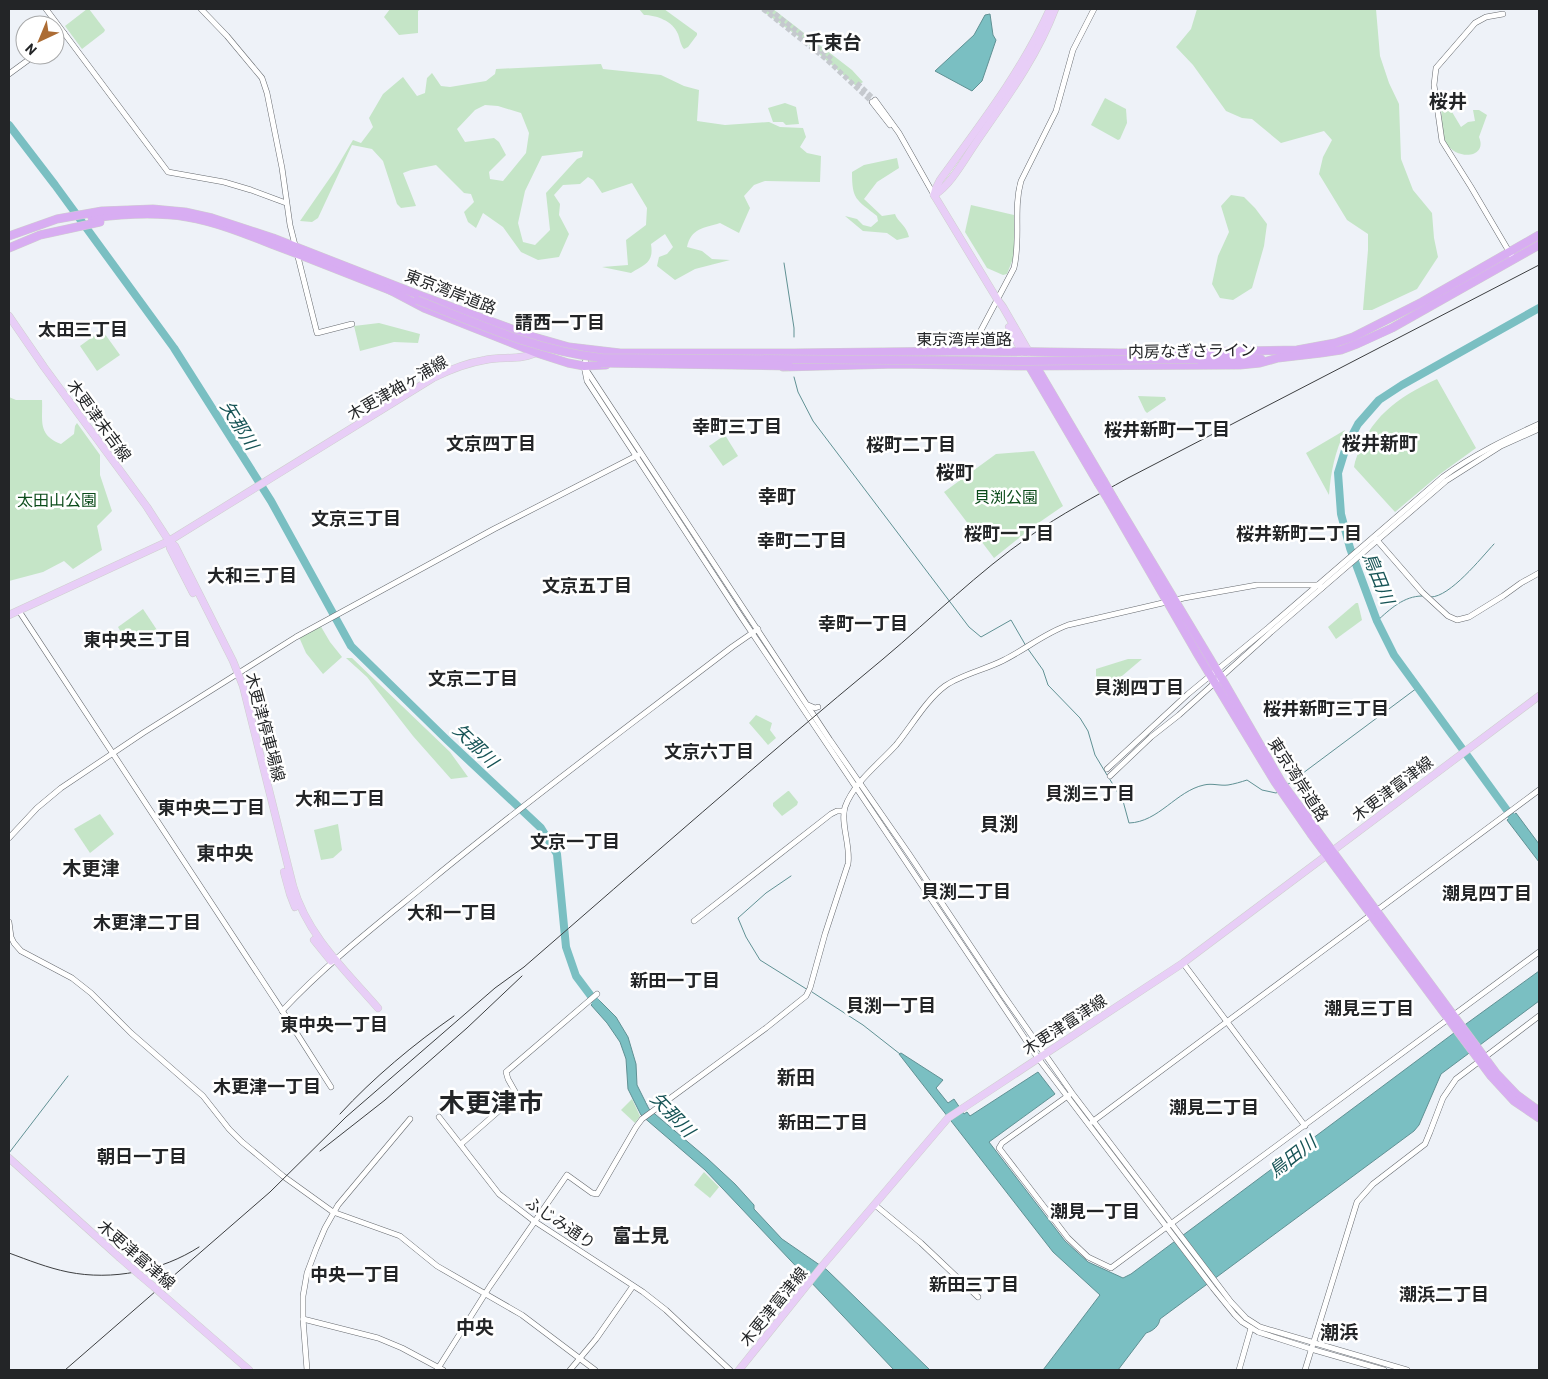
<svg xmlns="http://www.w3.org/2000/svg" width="1548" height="1379" font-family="Barlow,'Noto Sans JP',sans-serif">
	<rect width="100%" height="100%" fill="#eef2f8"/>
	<g fill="#c5e5c7" fill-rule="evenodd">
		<path d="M87,9H89L105,30L104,32L82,49L65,26Z"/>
		<path d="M390,9H421L418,11V33L399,35L384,17Z"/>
		<path d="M639,9H664L697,33V35L688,47L684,49C680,44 680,39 678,34C673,21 656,15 644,15Z"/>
		<path d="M760,9H773L852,70L863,82L857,86L855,85L803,40Z"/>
		<path d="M1197,9H1376L1380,56L1389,83L1399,104L1401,159L1413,190L1432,213L1434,238L1438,257L1417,289L1372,310H1363L1368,250V234L1347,220L1319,174L1323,157L1332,140L1324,131L1281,143L1252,119L1242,118L1226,111L1193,65L1176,47L1191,29Z"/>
		<path d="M601,64L603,69L661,75L684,86L699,90L697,121L725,125L769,122L780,127L803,128L806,137L800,147L807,153L821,156L820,182L765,181L754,185L744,196L750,208L739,233L720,223C704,228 691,228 687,247L702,251L712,259L730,260L695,269L675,280L657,266L659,257L667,254L673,247L665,234L651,244C654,263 645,264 631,273L602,267L628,265L626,240L646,225L647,208L632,183L602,193L593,180L588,177L580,184L563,185L554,195L560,204L559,215L569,234L559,257L538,260L521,252L503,227L483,213L476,228L468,222L464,212L474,202L471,194L464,193L436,165L411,170L403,173L416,206L401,208L397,204L383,161L372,149L352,145L318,218L312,222L300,221L334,172L353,140L361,143L373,127L369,118L383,94L403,77L417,96L425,93L427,78L432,73L441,86L450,87L486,81L495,74L496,69ZM485,105L498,106L521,113L529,133L526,153L503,181L490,179L489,172L506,155L499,142L494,138L465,142L457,129L475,110ZM583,151L582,157L577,159L546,193L550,230L535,245L523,242L518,223L525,191L542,156Z"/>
		<path d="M1105,98L1126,109L1127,123L1120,139L1118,140L1091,125Z"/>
		<path d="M785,103L796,107L799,124L786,125L783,122H773L768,108Z"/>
		<path d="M1441,107L1452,112L1461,127L1468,122L1475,121L1473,110H1479L1487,115L1479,137C1488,158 1457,161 1446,143C1441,133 1442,117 1441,107Z"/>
		<path d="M897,158L899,168L877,182L864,199L882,216L895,214C898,223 906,224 909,237L897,240L887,233L863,231L845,216L857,219L863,225L871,227L878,221L877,216C856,199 852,200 852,172L864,165Z"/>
		<path d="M1231,195L1244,197L1255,208L1267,224L1264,246L1252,288L1233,300L1220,298L1212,284L1218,256L1229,232L1221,206Z"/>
		<path d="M971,205L1014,215V256L1007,274L1003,275L987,268L965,232Z"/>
		<path d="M379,323L420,334L418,343L394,342L360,351L354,326Z"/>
		<path d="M102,330L120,355L97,371L80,346Z"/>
		<path d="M1437,379L1476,448L1440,474L1395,512L1354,467L1355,462C1369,418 1396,398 1437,379Z"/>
		<path d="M1138,396L1165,397L1166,400L1147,413L1145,411Z"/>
		<path d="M9,397L16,400H42C43,420 37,435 61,444L74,434L75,426L77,423L100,455V475L112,511L97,526L102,550L73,569L64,561L43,572L9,581Z"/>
		<path d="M1345,430C1335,453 1331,470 1329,495L1306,453Z"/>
		<path d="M725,435L738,456L723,466L709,446Z"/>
		<path d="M1034,451L1063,506L1034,526L994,558L944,492L996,454Z"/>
		<path d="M1356,603H1358L1362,620L1336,639L1328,627Z"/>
		<path d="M143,609L157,630L130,648L118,627Z"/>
		<path d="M320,625L330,642L342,657L323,674L306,653L299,637Z"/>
		<path d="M346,658H352L450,752L468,777L451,779L413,736L367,677Z"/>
		<path d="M1128,659H1142L1109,687L1107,688L1096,676V669Z"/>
		<path d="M756,715L772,723L770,730L776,738L768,745L749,723Z"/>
		<path d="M788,791H789L798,802L797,805L782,816L773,806V803Z"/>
		<path d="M100,814L114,834L90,853L74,829Z"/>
		<path d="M338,824L342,850L333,858L321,860L314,830Z"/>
		<path d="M632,1099L640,1116L635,1123L621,1110Z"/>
		<path d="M704,1172L719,1187L710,1198L694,1185Z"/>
	</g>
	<g fill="#7abfc2" stroke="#609194">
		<path d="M990,14L993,35L996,40L982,81L972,91L935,71L974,35L985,15Z"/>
		<path d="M1516,813L1539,844V862L1507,820Z"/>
		<path d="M1539,971V1001L1441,1074L1419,1125L1414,1131L1160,1319C1159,1326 1153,1331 1146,1333L1118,1370H1043L1100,1295L1053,1252L899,1054L901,1053L943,1080L936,1088L948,1103L954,1099L964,1114L967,1112L970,1116L1038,1072L1055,1094L989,1142L1065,1241L1088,1262L1123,1278L1131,1274L1466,1024Z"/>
		<path d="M598,999L616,1017L628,1037L636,1064L637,1085L649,1109L708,1159L735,1184L754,1205V1209L782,1239L827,1270L930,1370H894L705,1170L641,1115L628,1089L626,1059L620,1042L607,1023L591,1005Z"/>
	</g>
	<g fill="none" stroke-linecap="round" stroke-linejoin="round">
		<g stroke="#609194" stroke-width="1">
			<path d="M784,263L794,328V337"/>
			<path d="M794,377L798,392L813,421L969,627L981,637L1011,620L1026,646"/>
			<path d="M1431,597C1450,597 1481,558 1494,544"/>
			<path d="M1377,621C1390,609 1404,596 1422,596"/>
			<path d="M1028,649L1043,670L1048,685L1080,718L1088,731L1095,755L1107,775"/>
			<path d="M1109,778L1123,801L1129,823C1159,822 1176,791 1204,785C1212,783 1220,786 1228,785C1234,784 1241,782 1247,780L1262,790L1276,793L1278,792"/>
			<path d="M1287,785L1417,688"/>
			<path d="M791,876L766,893L738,918L746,937L760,960L808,990"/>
			<path d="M812,992L863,1025L900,1054"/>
			<path d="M9,1153L68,1076"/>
		</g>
		<g stroke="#7abfc2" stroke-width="8">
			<path d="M9,125L55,185L174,348L271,501L351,646L446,739L541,828L557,854L566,947L576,976L597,1004"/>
			<path d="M1517,824L1394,655L1377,621L1350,548L1341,514L1338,473L1346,447L1358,424L1379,400L1402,385L1539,308"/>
		</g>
		<g stroke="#c5c9ce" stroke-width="5" stroke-dasharray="5 2.5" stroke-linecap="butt">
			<path d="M763,9L826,59L872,102"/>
			<path d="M769,9L833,60"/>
			<path d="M857,83L875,100"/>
		</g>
		<defs>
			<g id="minor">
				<path d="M46,9L168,172L224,182L251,190L286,203"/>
				<path d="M201,9L227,36L262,78L267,93L282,168L290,225L317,333L352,324"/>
				<path d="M1503,14L1486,17L1475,23L1436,68L1434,85L1442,141L1471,187L1514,260"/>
				<path d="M55,40L64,33"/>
				<path d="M9,74L35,55"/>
				<path d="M875,100L899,133L934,195"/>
				<path d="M872,102L890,125"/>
				<path d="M970,351L1014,268C1021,239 1013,209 1021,181L1056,111L1073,50L1094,9"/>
				<path d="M588,353L584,366L587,381L740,615L1038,1058L1213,1288L1235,1315L1242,1322L1258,1332L1311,1349L1384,1370"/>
				<path d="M587,371L830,740L909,854L1004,996L1072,1093L1231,1302L1246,1318L1260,1327L1407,1370"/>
				<path d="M1376,539L1422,592L1448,616L1457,620L1469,617L1503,596L1521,583L1539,573"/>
				<path d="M19,611L287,1018L331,1087"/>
				<path d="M808,705L815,708L818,707"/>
				<path d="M1107,769L1188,694L1268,628L1443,477C1473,455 1506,439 1539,424"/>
				<path d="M1110,776L1151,737L1179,715L1271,632L1446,481L1501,446L1539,429"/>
				<path d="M9,838L37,808L61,788L143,733L296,637L494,529L638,455"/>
				<path d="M694,921L831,814L837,811H844"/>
				<path d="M9,922L11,937L14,943L21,951L72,978L91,993L131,1033L203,1096L229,1129L242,1142L283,1176L333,1212L400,1236L437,1266L522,1315L595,1370"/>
				<path d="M1183,963L1305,1126"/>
				<path d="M282,1011C327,963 379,923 430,881C528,800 630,725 732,647L758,629"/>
				<path d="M1069,1095L1002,1143L999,1148L1068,1238L1088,1257L1111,1268L1539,952"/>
				<path d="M439,1117L499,1194L534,1221L643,1292L666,1310L730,1370"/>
				<path d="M1092,1122L1539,790"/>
				<path d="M461,1144L517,1095L508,1079L506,1072L597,994"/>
				<path d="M875,1205L921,1243L978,1297"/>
				<path d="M303,1319L378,1338L402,1348L443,1370"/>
				<path d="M307,1370L303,1319V1296L307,1273L316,1249L325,1228L338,1205L410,1119"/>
				<path d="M437,1370L490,1286L567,1175L592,1193L597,1194L636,1127L642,1119L766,1028L806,996L810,988L825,934L848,864C851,846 840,823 845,807C854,782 879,764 896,745C911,727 926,700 945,686C960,675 987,669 1004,660C1026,649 1045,633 1068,625L1184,598L1257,585H1319L1322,588"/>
				<path d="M570,1370L596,1339L633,1286"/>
				<path d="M1239,1370L1251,1328"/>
				<path d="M1305,1370L1357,1202L1373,1184L1425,1144L1430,1132L1443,1098L1456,1079L1539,1016"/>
			</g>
			<g id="major">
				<path d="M934,195C950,186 964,160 975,144C1005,100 1036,59 1055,9"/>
				<path d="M9,316L44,367L147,507L169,541L175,546L233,661L243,686L293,886C307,935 345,970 378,1008"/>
				<path d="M1009,327L1022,352"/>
				<path d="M1029,352L1003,307L997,299L934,195L936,188L940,180C980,125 1022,71 1050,9"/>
				<path d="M169,541L170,548L193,593"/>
				<path d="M9,615L169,541L433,378C449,370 466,363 485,360C502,356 523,361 539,351"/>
				<path d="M284,872L290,894L295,907"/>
				<path d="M314,940L331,961"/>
				<path d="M9,1158L119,1257"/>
				<path d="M141,1276L154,1287"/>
				<path d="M164,1296L249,1370"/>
				<path d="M739,1370L823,1265L948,1118L1183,963L1539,696"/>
			</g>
			<g id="highway">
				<path d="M92,218C123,214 156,212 187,217C217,222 246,234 274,245C314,260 353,276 392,291"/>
				<path d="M9,236L57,219L102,211L153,209L185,212L212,218L273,238L419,295L534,337L569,347L620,353H795L970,351L1120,353L1297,350L1335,343L1353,337L1422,302L1539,235"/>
				<path d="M9,248L40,235L100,222"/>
				<path d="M388,289L424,308L537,353L568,363L584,366L606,365"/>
				<path d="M1198,359H1261"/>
				<path d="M1034,363L1103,480"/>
				<path d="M1028,364L1098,483"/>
				<path d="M783,367L897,364L1019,366L1240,365L1260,363L1278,358L1321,353L1341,350L1357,344L1392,328L1539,245"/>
				<path d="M1114,499L1221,677L1282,783L1496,1073L1517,1095L1539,1111"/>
				<path d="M1109,501L1198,655L1275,782L1311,834L1491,1076L1514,1101L1539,1118"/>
			</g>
		</defs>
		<use href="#minor" stroke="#666a6f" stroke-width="6"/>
		<use href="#major" stroke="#cfcfcf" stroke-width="8"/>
		<use href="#highway" stroke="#cfcfcf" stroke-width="9"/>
		<use href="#minor" stroke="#fff" stroke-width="5"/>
		<use href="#major" stroke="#e8cef7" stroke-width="7"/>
		<use href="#highway" stroke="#d8adf2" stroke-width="8"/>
		<g stroke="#3d3f41" stroke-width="1">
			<path d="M340,1114C373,1078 414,1044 454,1016"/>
			<path d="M320,1151L385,1100L467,1028L522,976"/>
			<path d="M9,1253C28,1260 48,1268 68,1272C112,1281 162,1271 199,1247"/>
			<path d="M65,1370L270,1192L346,1117L495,988L524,967C643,864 762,759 883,659C932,618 978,572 1030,536C1061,514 1094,497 1128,478L1539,265"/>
		</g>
		<defs>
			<g id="major-bridge">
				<path d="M119,1257L141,1276"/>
				<path d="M154,1287L164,1296"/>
			</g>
			<g id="highway-bridge">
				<path d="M417,300C478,324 537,351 602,358L1030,361L1198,359"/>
				<path d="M601,363L789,366"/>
				<path d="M1103,480L1114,499"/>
				<path d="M1098,483L1109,501"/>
			</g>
		</defs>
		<use href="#major-bridge" stroke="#cfcfcf" stroke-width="8" stroke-linecap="butt"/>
		<use href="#highway-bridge" stroke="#cfcfcf" stroke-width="9" stroke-linecap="butt"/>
		<use href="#major-bridge" stroke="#e8cef7" stroke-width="7"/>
		<use href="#highway-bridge" stroke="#d8adf2" stroke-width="8"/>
	</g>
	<g text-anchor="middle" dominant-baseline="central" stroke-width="5" stroke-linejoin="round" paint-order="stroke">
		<g font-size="16" fill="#232527" stroke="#fff">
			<text transform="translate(451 291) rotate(21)">東京湾岸道路</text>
			<text x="964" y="338">東京湾岸道路</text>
			<text transform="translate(1192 350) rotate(-1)">内房なぎさライン</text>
			<text transform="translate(397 387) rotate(-30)">木更津袖ヶ浦線</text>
			<text transform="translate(100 420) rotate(54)">木更津末吉線</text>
			<text transform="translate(266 727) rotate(75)">木更津停車場線</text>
			<text transform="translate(1299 779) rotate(57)">東京湾岸道路</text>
			<text transform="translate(1392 788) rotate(-37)">木更津富津線</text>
			<text transform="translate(1064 1024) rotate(-33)">木更津富津線</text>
			<text transform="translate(561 1222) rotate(34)">ふじみ通り</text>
			<text transform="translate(137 1254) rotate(41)">木更津富津線</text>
			<text transform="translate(773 1306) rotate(-51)">木更津富津線</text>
		</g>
		<g font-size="16" fill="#0c4c1b" stroke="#fff">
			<text x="1006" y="496">貝渕公園</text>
			<text x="57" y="499">太田山公園</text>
		</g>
		<g font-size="18" font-weight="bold" fill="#232527" stroke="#fff">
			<text x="560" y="322">請西一丁目</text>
			<text x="83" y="329">太田三丁目</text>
			<text x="737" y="426">幸町三丁目</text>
			<text x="1167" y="429">桜井新町一丁目</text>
			<text x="491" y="443">文京四丁目</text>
			<text x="911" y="444">桜町二丁目</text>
			<text x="356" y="518">文京三丁目</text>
			<text x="1009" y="533">桜町一丁目</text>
			<text x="1299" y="533">桜井新町二丁目</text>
			<text x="802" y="540">幸町二丁目</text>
			<text x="252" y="575">大和三丁目</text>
			<text x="587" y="585">文京五丁目</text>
			<text x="863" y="623">幸町一丁目</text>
			<text x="137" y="639">東中央三丁目</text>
			<text x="473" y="678">文京二丁目</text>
			<text x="1139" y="687">貝渕四丁目</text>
			<text x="1326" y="708">桜井新町三丁目</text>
			<text x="709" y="751">文京六丁目</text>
			<text x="1090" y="793">貝渕三丁目</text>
			<text x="340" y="798">大和二丁目</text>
			<text x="211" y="807">東中央二丁目</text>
			<text x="575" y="841">文京一丁目</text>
			<text x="966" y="891">貝渕二丁目</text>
			<text x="1487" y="893">潮見四丁目</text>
			<text x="452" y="912">大和一丁目</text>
			<text x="147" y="922">木更津二丁目</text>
			<text x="675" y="980">新田一丁目</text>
			<text x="891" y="1005">貝渕一丁目</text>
			<text x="1369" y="1008">潮見三丁目</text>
			<text x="334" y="1024">東中央一丁目</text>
			<text x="267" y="1086">木更津一丁目</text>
			<text x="1214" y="1107">潮見二丁目</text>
			<text x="823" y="1122">新田二丁目</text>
			<text x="142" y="1156">朝日一丁目</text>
			<text x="1095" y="1211">潮見一丁目</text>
			<text x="355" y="1274">中央一丁目</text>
			<text x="974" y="1284">新田三丁目</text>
			<text x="1444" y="1294">潮浜二丁目</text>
		</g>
		<g font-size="18" font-style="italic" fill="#165355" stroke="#fff">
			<text transform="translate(240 425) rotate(58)">矢那川</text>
			<text transform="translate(1379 578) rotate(68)">鳥田川</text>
			<text transform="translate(476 745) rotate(44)">矢那川</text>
			<text transform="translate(673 1114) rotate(46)">矢那川</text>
			<text transform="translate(1292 1156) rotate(-38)">鳥田川</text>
		</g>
		<g font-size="19" font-weight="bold" fill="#232527" stroke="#fff">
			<text x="833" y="41">千束台</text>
			<text x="1448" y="100">桜井</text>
			<text x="1380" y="442">桜井新町</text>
			<text x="955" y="471">桜町</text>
			<text x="777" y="495">幸町</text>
			<text x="999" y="823">貝渕</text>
			<text x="225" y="852">東中央</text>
			<text x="91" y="867">木更津</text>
			<text x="796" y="1076">新田</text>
			<text x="641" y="1234">富士見</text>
			<text x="475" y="1326">中央</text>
			<text x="1339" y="1331">潮浜</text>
		</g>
		<g font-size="26" font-weight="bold" fill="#232527" stroke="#fff">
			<text x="491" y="1101">木更津市</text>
		</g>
	</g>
	<rect width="1548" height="1379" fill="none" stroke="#232527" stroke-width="20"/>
	<g transform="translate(40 40) rotate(224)"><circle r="24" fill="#ffffff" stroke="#a7a8a9"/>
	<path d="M0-4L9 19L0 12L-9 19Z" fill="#ac6c34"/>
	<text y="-8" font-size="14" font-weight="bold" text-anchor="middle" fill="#232527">N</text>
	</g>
</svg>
